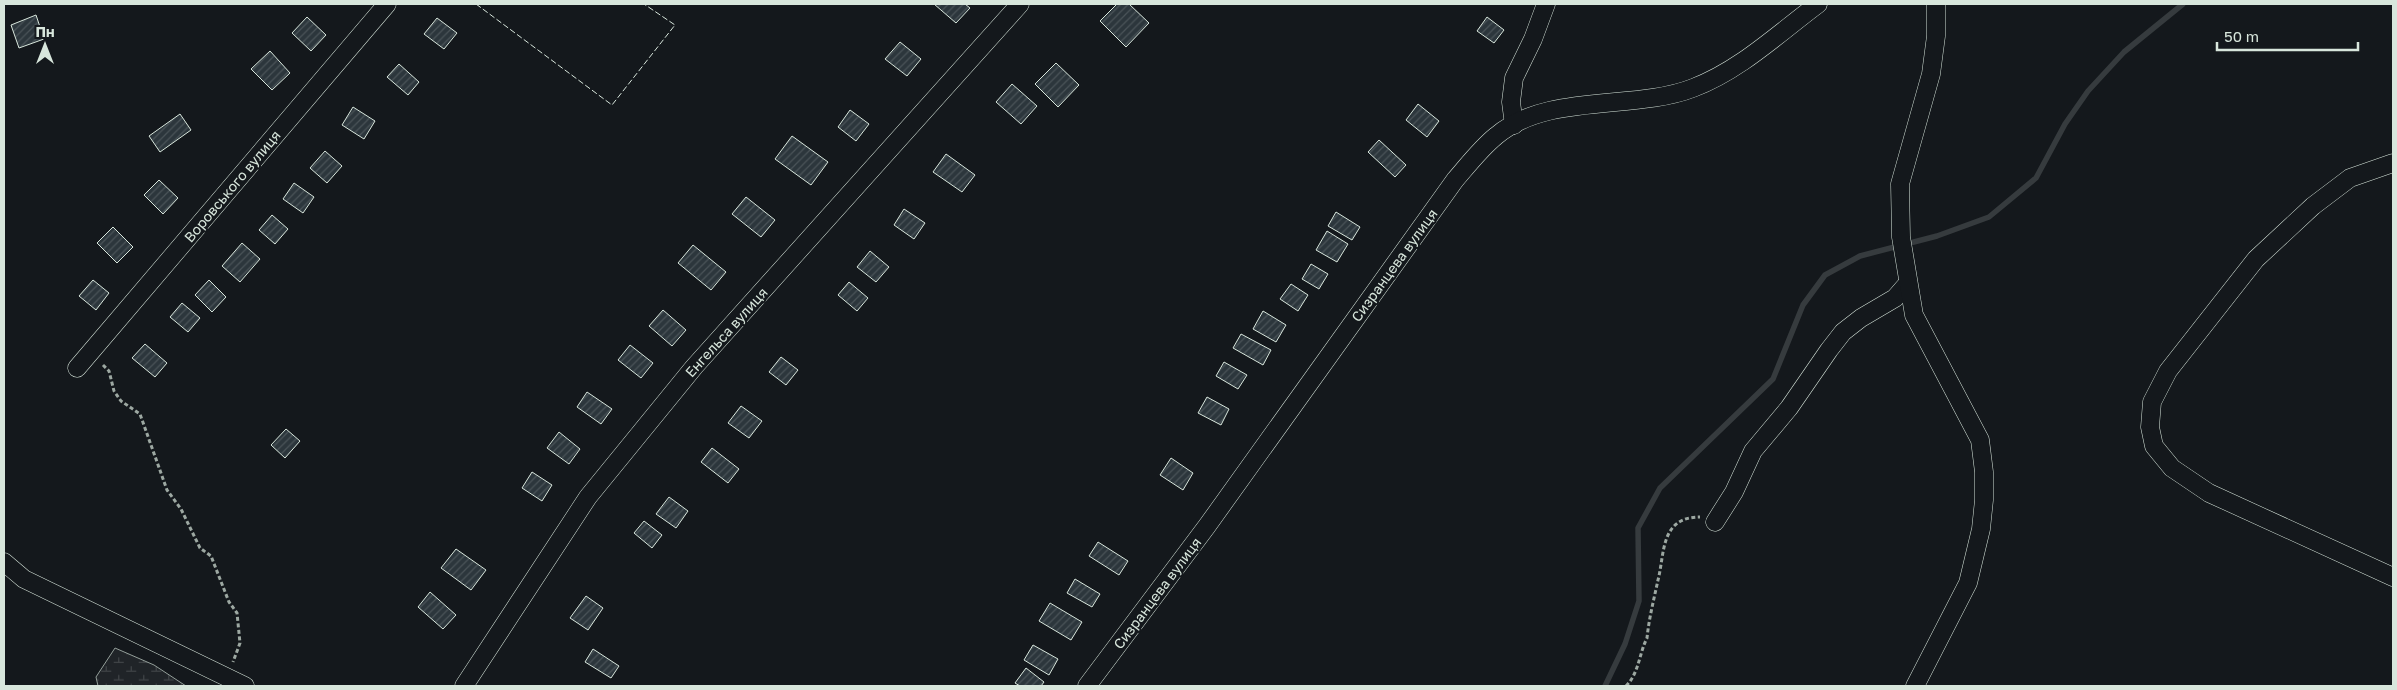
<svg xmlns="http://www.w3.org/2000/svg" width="2397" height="690" font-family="'Golos Text',sans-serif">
	<defs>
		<pattern id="wetland-marsh" width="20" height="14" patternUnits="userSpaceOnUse" patternTransform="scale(1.25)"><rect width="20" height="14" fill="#202428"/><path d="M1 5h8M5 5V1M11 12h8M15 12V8" fill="none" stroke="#404447"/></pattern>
		<pattern id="building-hatch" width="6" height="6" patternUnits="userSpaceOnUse" patternTransform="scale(1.25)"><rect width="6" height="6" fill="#2c363c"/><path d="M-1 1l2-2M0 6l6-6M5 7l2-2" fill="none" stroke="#4a5358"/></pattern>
	</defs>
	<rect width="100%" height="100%" fill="#14181c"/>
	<path fill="url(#wetland-marsh)" stroke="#939e99" d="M115,648L154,665L186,686H98L96,677Z"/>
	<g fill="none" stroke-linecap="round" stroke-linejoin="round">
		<path stroke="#363b3e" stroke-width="5.5" d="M1605,686L1625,644L1639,601L1638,528L1660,488L1773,379L1803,305L1825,275L1860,256L1937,236L1989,217L2036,178L2065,124L2088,91L2124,52L2183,4"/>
	</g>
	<g fill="url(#building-hatch)" stroke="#d8e6dc">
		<path d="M934,4H965L970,8L956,23Z"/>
		<path d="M1117,4H1129L1149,23L1126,47L1100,21Z"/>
		<path d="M36,15L44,39L19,48L11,25Z"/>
		<path d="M307,17L326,35L311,51L292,33Z"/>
		<path d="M1487,17L1504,30L1494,43L1477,31Z"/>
		<path d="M437,18L457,33L444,49L424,34Z"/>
		<path d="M900,42L921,59L907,76L885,59Z"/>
		<path d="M270,51L290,73L272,90L251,69Z"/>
		<path d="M1056,63L1079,85L1058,107L1035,84Z"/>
		<path d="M399,64L419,82L408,95L387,77Z"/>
		<path d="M1012,84L1037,106L1021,124L996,102Z"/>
		<path d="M1418,104L1439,121L1427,137L1406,120Z"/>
		<path d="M353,107L375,121L364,139L342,125Z"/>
		<path d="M850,110L869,124L856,141L838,127Z"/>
		<path d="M180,114L191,130L160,152L149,136Z"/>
		<path d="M792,136L828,162L811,185L775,159Z"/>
		<path d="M1379,140L1406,165L1395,177L1368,152Z"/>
		<path d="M325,151L342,166L327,183L310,168Z"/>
		<path d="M946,154L975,175L962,192L933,172Z"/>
		<path d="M159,180L178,198L163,214L144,195Z"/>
		<path d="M294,183L314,197L303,213L283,199Z"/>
		<path d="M746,197L775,220L761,237L732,214Z"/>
		<path d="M904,209L925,223L914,239L894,225Z"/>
		<path d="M1336,212L1360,227L1352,240L1328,226Z"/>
		<path d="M272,215L288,229L275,244L259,230Z"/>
		<path d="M113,227L133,247L117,263L97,243Z"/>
		<path d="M1327,231L1348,244L1337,262L1316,250Z"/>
		<path d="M242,243L260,259L240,282L222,266Z"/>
		<path d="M693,245L726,272L711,290L678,263Z"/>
		<path d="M870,251L889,267L876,282L857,267Z"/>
		<path d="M1311,264L1328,274L1319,289L1302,279Z"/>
		<path d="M93,280L109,293L96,310L79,296Z"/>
		<path d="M209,280L226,297L212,312L195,295Z"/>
		<path d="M849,282L868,298L857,311L838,295Z"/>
		<path d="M1291,284L1308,295L1298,311L1280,299Z"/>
		<path d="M182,303L200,318L188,332L170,317Z"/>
		<path d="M663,310L686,330L672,346L649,326Z"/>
		<path d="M1263,311L1286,325L1276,342L1253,329Z"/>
		<path d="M1241,334L1271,350L1263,365L1233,348Z"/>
		<path d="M145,344L167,363L155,377L132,358Z"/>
		<path d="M630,345L653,363L641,378L618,360Z"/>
		<path d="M781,357L798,370L786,385L769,372Z"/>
		<path d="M1224,362L1247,375L1238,389L1216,376Z"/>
		<path d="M587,392L612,409L601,424L577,407Z"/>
		<path d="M1207,397L1229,409L1221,425L1198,413Z"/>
		<path d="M741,406L762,421L749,438L728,423Z"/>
		<path d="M286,429L300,441L285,458L271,445Z"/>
		<path d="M559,432L580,449L569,464L547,448Z"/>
		<path d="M712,448L739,469L728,483L701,462Z"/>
		<path d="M1171,458L1193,473L1183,490L1160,475Z"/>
		<path d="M532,472L552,485L542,501L522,488Z"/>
		<path d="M669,497L688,511L676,528L656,514Z"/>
		<path d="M644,521L662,535L652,548L634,533Z"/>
		<path d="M1098,542L1128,561L1119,575L1089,556Z"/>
		<path d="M456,549L486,570L471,590L441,568Z"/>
		<path d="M1075,579L1100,594L1092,607L1067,593Z"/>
		<path d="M430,592L456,615L443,629L418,607Z"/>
		<path d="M586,596L603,608L588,630L570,618Z"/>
		<path d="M1050,603L1082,622L1071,640L1039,621Z"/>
		<path d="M1033,645L1058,659L1049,675L1024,660Z"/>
		<path d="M593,649L619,666L611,678L585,662Z"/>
		<path d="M1026,668L1044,682L1041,686H1020L1015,683Z"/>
	</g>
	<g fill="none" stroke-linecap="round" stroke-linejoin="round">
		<defs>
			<g id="street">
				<path d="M1514,125L1511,102L1514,78L1533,39L1546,4"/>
				<path d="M2393,163L2350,178L2313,206L2256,259L2168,371L2152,402L2150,427L2154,446L2172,468L2209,493L2393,577"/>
				<path d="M77,368L387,4"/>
				<path d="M1715,522L1734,492L1753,451L1789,408L1829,350L1843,332L1861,318L1895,298L1908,283"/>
				<path d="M4,562L24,579L245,686"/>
				<path d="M464,686L588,497L694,367L1020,4"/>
				<path d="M1087,686L1207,526L1455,180C1468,165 1481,148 1496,136C1548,92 1634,111 1693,88C1739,71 1779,33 1818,4"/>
				<path d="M1915,686L1968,583L1981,529L1984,500V472L1980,440L1914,315L1901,237L1900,184L1931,74L1936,36V4"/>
			</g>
		</defs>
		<use href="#street" stroke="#d8e6dc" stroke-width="19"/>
		<g stroke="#9da8a2" stroke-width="3" stroke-dasharray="4 2.5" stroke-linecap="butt">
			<path d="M103,365L109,371L114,391L121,401L140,414L167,490L181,509L200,548L211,556L229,602L237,613L240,643L233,662"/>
			<path d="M1626,686C1639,673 1639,654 1647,638C1649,618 1654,599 1658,580C1665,553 1660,517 1700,517"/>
		</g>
		<use href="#street" stroke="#14181c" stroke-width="18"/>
		<path stroke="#d8e6dc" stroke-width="1" stroke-dasharray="6 2.5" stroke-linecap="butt" d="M476,4L612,105L675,25L644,4"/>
	</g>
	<g text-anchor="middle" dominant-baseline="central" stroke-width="4" stroke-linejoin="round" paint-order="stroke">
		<g font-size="14" fill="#d8e6dc" stroke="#14181c">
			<text transform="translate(232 186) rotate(-50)">Воровського вулиця</text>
			<text transform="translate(1394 265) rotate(-54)">Сизранцева вулиця</text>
			<text transform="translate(726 332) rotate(-48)">Енгельса вулиця</text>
			<text transform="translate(1157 593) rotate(-53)">Сизранцева вулиця</text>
		</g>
	</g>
	<rect width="2397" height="690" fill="none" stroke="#d8e6dc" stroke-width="10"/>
	<g transform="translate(45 45)" stroke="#14181c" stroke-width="4" paint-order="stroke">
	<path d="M0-4L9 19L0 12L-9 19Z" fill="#d8e6dc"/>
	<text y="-8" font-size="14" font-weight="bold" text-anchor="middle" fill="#d8e6dc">Пн</text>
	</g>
	<path d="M2217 42v8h141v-8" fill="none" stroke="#d8e6dc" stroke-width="2.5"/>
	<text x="2224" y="42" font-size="15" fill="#d8e6dc" stroke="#14181c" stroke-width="4" paint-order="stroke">50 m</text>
</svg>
